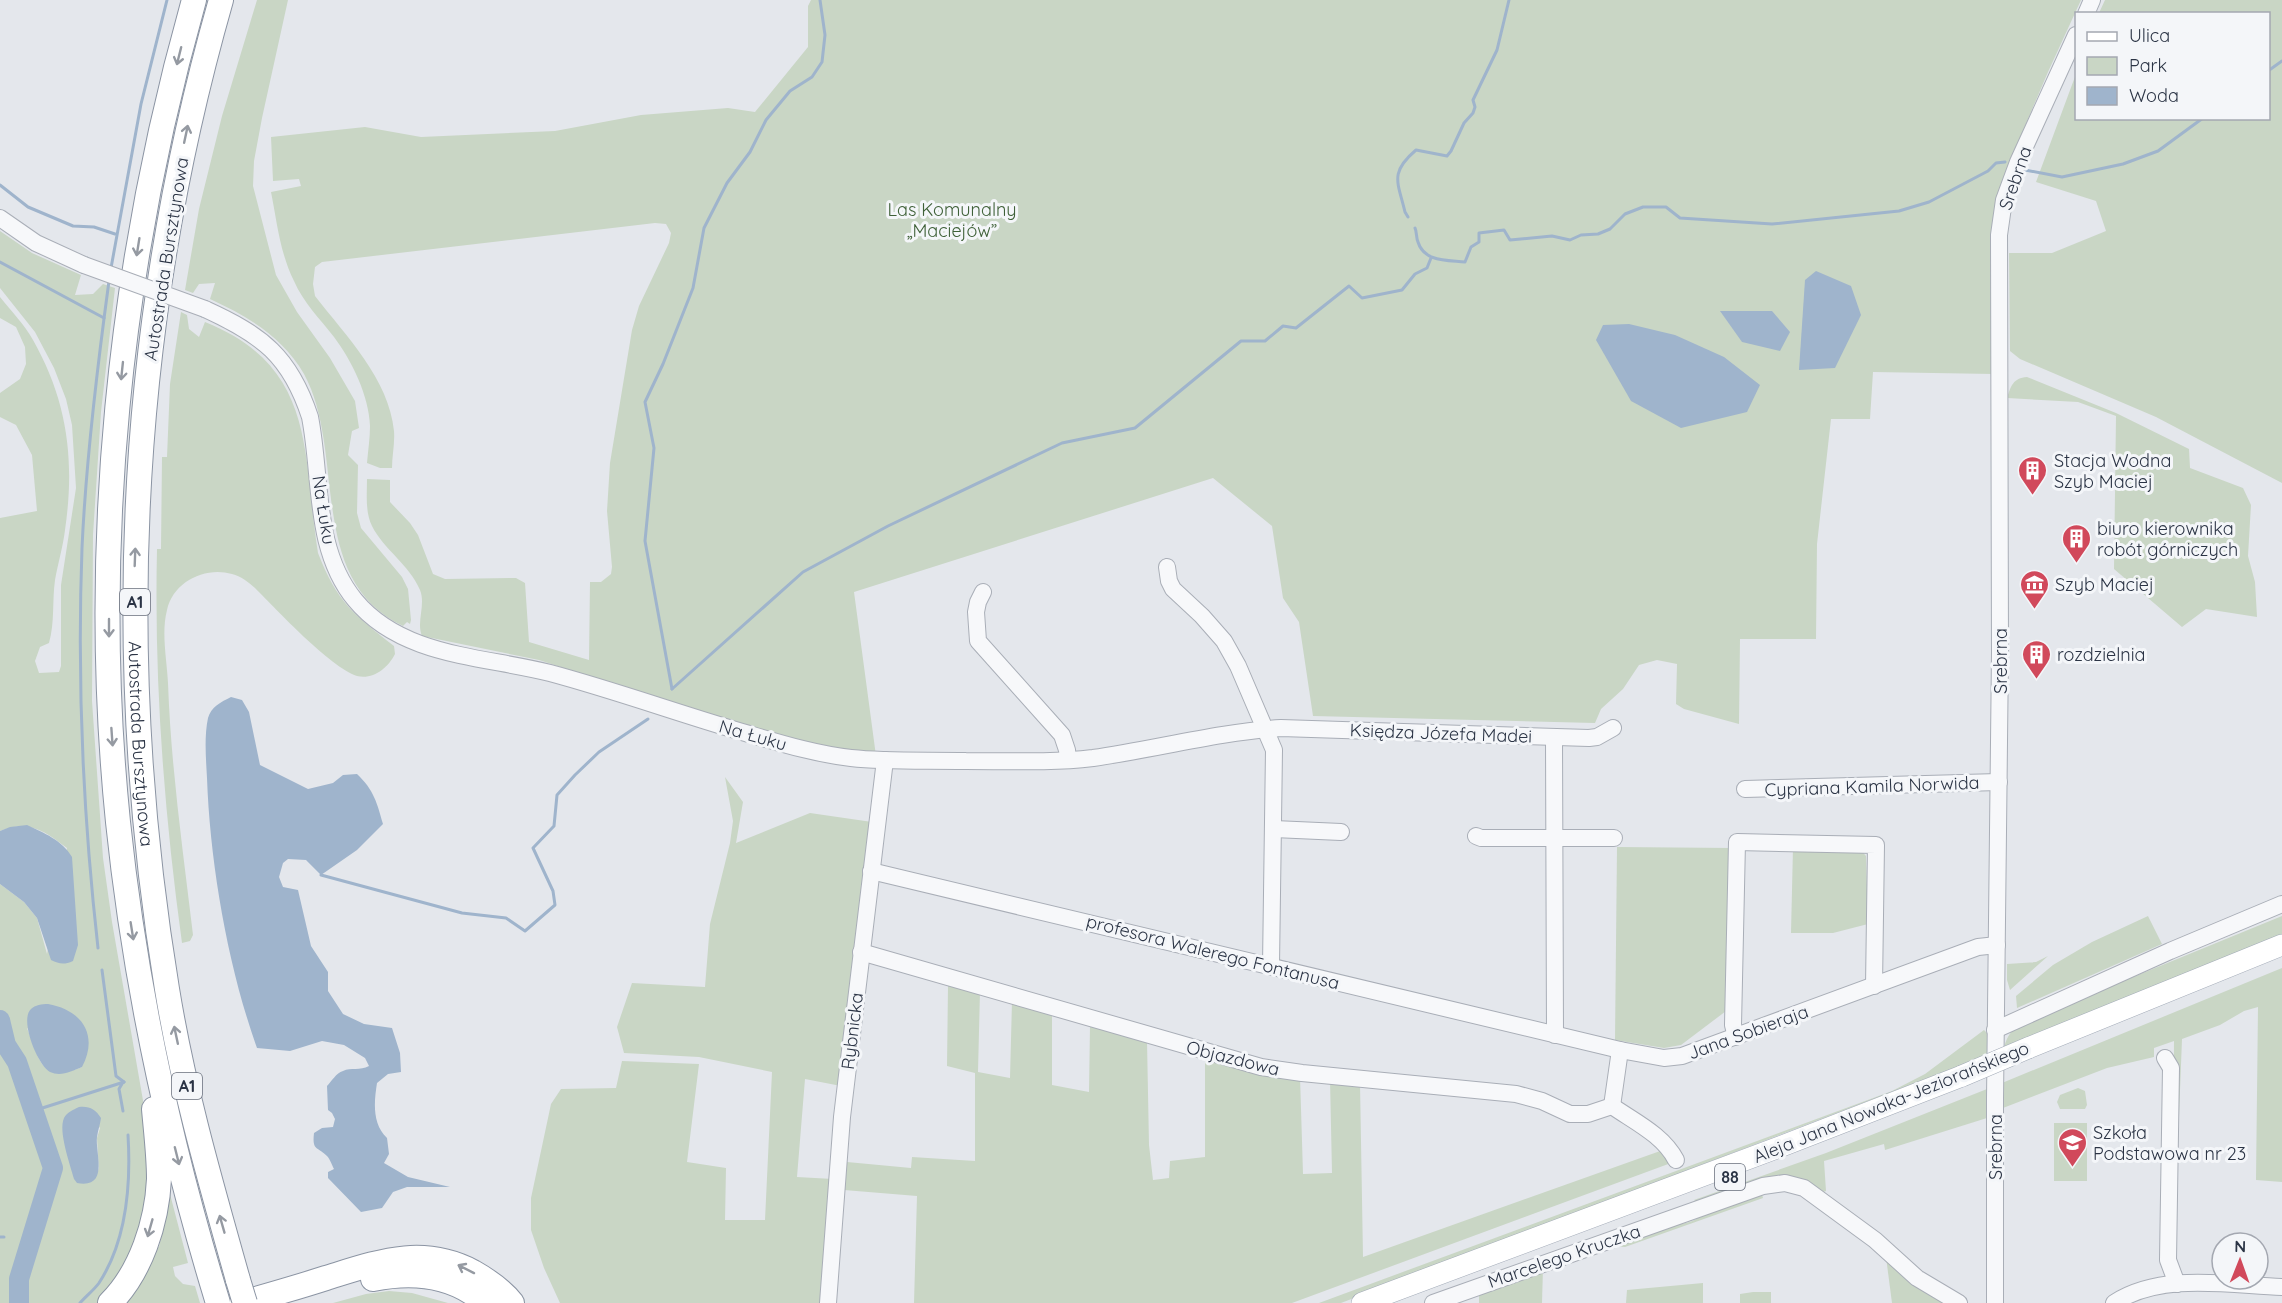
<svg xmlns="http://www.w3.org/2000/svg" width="2282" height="1303" font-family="Quicksand,sans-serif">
	<rect width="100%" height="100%" fill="#e4e7ec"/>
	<g fill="#c9d6c5" fill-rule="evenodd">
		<path d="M257,0H288L262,118L254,161L253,186L276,275L297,312L330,358L355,401L359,428L352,431L348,455L358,465L357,513L361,528L402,577L408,589L411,620L410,624L407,622L403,626C305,579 347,453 304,374C283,337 247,316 210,299L215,283L199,284L193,293L185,290L199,209L222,116Z"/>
		<path d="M811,0H2081L2048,72L2013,154L1994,374L1873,372L1870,419H1831L1817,544L1816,639H1740L1739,724L1684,709L1676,704L1677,664L1657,660L1639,665L1623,689L1601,709L1595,723L1313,716L1299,622L1283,598L1272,526L1213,478L854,592L876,756L780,738L539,660L422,636C416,622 426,605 420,590C409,564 384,550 372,526C365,512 367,494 367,479L390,480V502L410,523L418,535L433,574L445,579L516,578L525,583L529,642L589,660L590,582H601L611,574L612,567L607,511L610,463L632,330L639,306L669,243L671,233L666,224L655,223L322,262L315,267L313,284L315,296C346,336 389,379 394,431C395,443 392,456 392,468H380L367,463C368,451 370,438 370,426C369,396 352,361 334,337C320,319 303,302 294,281C280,253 277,222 271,192L301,186L299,179L273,181L271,137L365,127L421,137L555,131L641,115L728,108L755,112L808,47V6Z"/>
		<path d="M2105,0H2282V483L2156,417L2020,359L2010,351L2009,253H2052L2106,231L2096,201L2036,182L2076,74V118H2268V14L2099,13Z"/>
		<path d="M0,231L32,253L81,275L75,295L93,294L103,284L115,288L101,412L93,535L92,701L103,858L112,922L149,1135L148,1206L122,1273L100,1303H0V884L24,902L37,918L47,954L67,848C45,831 28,819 0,831V518L37,511L32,455L16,425L0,417V393L20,379L26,364L25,347L16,327L0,318V297C11,311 25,325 33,340C68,402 75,461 65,530C63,547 58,563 55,580C52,601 55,622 49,643L40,647L35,661L39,673L59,672L61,666V585L76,488L72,425L66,399L54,368L35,332L0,288ZM27,1028L82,1067C41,1084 40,1061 27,1028ZM79,1107L100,1128L97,1138L99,1171Z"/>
		<path d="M181,312L187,315L189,329L199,337L205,322C317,367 302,452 318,553C337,602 353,614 394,646L395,654C388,668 373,680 357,676C330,667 277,610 255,588C248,582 241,576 232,574C205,566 173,582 167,610C161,633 167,660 168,683C171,768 183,851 193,935L190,941L182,943C164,812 154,681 157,549H161L162,457H167L170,384Z"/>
		<path d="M2027,377L2116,413L2189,449L2190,468L2243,488L2251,505L2248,556L2255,582L2257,617L2206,609L2182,627L2114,569L2116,416L2078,402L2007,398C2011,386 2013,378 2027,377Z"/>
		<path d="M725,777L743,802L736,843L810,813L872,822L841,1086L805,1079L797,1177L833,1179L824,1303H560L544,1268L531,1230V1198L551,1104L561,1089L616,1088L622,1061L699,1064L687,1162L726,1168L725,1220H765L772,1072L699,1057L624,1053L617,1027L632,983L705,987L710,924L730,843L733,821Z"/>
		<path d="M1617,847L1733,848L1730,1008L1681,1045L1664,1048L1615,1040Z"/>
		<path d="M1793,847L1859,848L1866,856L1868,924L1833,933H1791Z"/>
		<path d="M2148,916L2162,944L2017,1008L2016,996L2053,965L2092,942Z"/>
		<path d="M2282,916V936L2004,1048C2009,1027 2020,1025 2038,1016Z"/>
		<path d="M2048,956L2010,990L2007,980V964L2036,962Z"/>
		<path d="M2282,968V1182L2256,1180L2258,1007L2244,1011L2220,1025L2182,1039L2176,1194L2173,1195L2174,1041L2154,1048V1057L2107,1068L2003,1108L2002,1083Z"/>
		<path d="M948,986L980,991L978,1072L1010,1078L1012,1001L1052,1016V1085L1089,1092L1090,1026L1147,1041L1149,1145L1153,1180L1169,1178L1170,1161L1205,1157V1054L1300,1076L1303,1174L1332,1173L1330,1079L1360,1083L1363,1257L1663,1150L1671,1163L1292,1303H914L917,1196L844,1190L847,1162L911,1168L912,1157L975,1161V1073L947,1066Z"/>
		<path d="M1984,1030L1988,1034V1055L1341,1303H1319L1892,1091L1925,1074Z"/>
		<path d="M2078,1088L2085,1091L2087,1105L2085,1109H2060L2057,1102L2060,1095Z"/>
		<path d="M1987,1089V1118L1885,1150L1884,1144L1824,1161L1826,1191L1818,1194L1797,1182L1701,1205L1694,1200L1826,1153Z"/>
		<rect x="2054" y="1123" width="33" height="58"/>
		<path d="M1761,1191L1763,1198L1625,1247L1605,1246L1671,1224C1683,1225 1697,1222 1705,1211Z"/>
		<path d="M170,1194L188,1263L173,1267L175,1276L183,1284L195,1286L200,1303H121L154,1246L159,1247Z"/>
		<path d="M1886,1257L1951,1303H1892Z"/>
		<path d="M1543,1268L1542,1303H1479V1295Z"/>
		<path d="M1703,1283V1303H1626L1627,1290Z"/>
		<path d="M389,1291L412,1293L448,1303H333L366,1294Z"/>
		<path d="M1753,1292H1771V1303H1740V1294Z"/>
	</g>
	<g fill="#9fb4cc">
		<path d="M1816,271L1851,286L1861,315L1835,368L1799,370L1805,280Z"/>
		<path d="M1720,311H1772L1790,332L1780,351L1742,342Z"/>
		<path d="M1629,324L1675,335L1724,357L1760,385L1747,412L1681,428L1631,401L1596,340L1603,325Z"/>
		<path d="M231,697L242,700L249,712L260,765L308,789L333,783L343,775L357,774C374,790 377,803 383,824L357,850L321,875L306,860L288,859L283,863L279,877L283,887L298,890L311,946L328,972V991L343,1014L364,1024L392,1028L400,1053L401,1072L388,1074L377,1083C374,1102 372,1124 387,1138L389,1154L384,1163L408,1177L450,1187H407L393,1192L382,1208L361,1212L328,1178V1172L334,1169C332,1165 330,1159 327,1156C317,1146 312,1151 314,1133L322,1128L333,1127L335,1119L332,1113L328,1110L327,1086C332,1081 336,1073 343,1071C351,1067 360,1071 369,1066L365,1058L344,1045L322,1041L290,1051L257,1048C228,967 210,864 207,778C206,759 204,737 208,718C211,707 221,702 231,697Z"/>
		<path d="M27,825C44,833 62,840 72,857L78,945L73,961C64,965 59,964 51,960L37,918L24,902L0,884V831L10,827Z"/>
		<path d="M48,1004C82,1010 99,1035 82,1067C72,1071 61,1077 50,1072C38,1066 19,1020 31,1009C35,1005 42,1004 48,1004Z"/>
		<path d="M79,1107C90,1106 95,1109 101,1118C100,1125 98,1130 97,1137C95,1153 110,1189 77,1183L74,1179C70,1164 58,1131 64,1118C67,1112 73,1110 79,1107Z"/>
	</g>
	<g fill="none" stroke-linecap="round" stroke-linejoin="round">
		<g stroke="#9fb4cc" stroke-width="3">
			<path d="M2268,71L2282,61"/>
			<path d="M2025,170L2062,177L2123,164L2158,151L2203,118"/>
			<path d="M0,185L28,207L73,226L94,227L115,234"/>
			<path d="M1408,217L1405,212C1398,182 1389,173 1416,150L1447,156L1451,151L1464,123L1473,113L1475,107L1473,100L1497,50L1509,0"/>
			<path d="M1415,228C1417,232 1416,238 1418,242C1424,262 1447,260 1465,262L1471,247L1479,242V233L1504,230L1510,240L1552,236L1570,240L1581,235L1598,234L1610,229L1625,214L1643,207H1666L1680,218L1772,224L1899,211L1929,202L1988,171L1996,163L2005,162"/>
			<path d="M0,262L104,318"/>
			<path d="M111,268L141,104L167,0"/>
			<path d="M672,689L803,572L888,526L1062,443L1135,428L1241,341H1265L1283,326L1296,328L1349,286L1362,298L1402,290L1415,274L1427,268L1431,258"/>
			<path d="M672,689L645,541L654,448L645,402L663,364L693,288L704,228L727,183L750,152L766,120L790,91L812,77L822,62L825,35L820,0"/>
			<path d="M321,875L462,913L506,918L525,931L555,905L553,891L533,848L554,826L557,795L575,775L599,752L648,719"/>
			<path d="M98,948C83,815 77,682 82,548C86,458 97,369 109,281"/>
			<path d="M102,970L116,1076L124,1082"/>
			<path d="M123,1082L119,1089L123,1111"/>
			<path d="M33,1111L124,1082"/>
			<path d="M0,1237H4"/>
			<path d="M80,1303C86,1296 94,1290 99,1283C127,1240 131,1184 128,1135"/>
		</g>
		<path stroke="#9fb4cc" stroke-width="20" d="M0,1020L6,1045L17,1062L53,1168L19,1279V1303"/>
		<defs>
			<g id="minor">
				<path d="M2086,14L2092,0"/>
				<path d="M0,218L36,243L84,265"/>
				<path d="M205,309C262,335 290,356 310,417C322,478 313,549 355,600C402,657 483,656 550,673C617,691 683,715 749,734C783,744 816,754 851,758C889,762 928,760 966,761C1008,761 1051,763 1093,758C1156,749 1218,732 1281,728L1589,738L1597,737L1613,728"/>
				<path d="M1167,567L1169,581L1173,589L1202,616L1224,641L1238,666L1274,750L1271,965"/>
				<path d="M983,592L978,602L976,612L978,641L1062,735L1067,750L1068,760"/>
				<path d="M1554,738L1555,1035"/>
				<path d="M1745,789L1999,782"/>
				<path d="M1274,829L1341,832"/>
				<path d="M1476,836L1481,838H1614"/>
				<path d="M871,871L1620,1050L1664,1058L1682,1056L1978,947L1997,945"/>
				<path d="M861,952L1261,1067L1302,1073L1516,1094L1542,1101L1570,1114H1588L1612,1106"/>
				<path d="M1995,1030L2170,951L2282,904"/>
				<path d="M1736,1037L1733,1025L1737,842L1876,845L1874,986"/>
				<path d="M2165,1058L2171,1068L2168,1260L2177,1284"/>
				<path d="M1612,1106C1635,1122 1663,1135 1676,1160"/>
				<path d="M1612,1106L1620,1050"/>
				<path d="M828,1303L842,1117L885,760"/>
				<path d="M1433,1303L1763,1186L1785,1183L1804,1188L1875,1240L1917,1278L1959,1303"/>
				<path d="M1995,1303V1099L2000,653L1999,235L2004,200L2018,162L2076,35"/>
				<path d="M2114,1303C2162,1272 2228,1285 2282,1287"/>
			</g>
			<g id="major">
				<path d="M2028,1048L2282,945"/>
				<path d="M1362,1303L1782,1146L1962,1076"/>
			</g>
			<g id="highway">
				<path d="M194,0C119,265 90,547 118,822C135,986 170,1146 218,1303"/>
				<path id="s1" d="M221,0C128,325 112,655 167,989C183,1088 211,1184 238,1280"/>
				<path d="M373,1279C413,1271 454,1275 485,1303"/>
				<path d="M110,1303C141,1272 157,1222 159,1179C159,1156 156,1132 154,1109"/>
				<path d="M242,1303C270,1295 298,1287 326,1278C378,1262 422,1245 473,1272C487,1280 502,1290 512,1303"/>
			</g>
		</defs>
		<use href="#minor" stroke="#a9aeb7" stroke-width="18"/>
		<use href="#major" stroke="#a3abb8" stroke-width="22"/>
		<use href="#highway" stroke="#8b94a3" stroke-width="26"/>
		<use href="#minor" stroke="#f7f8fa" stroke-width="16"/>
		<use href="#major" stroke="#fff" stroke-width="21"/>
		<use href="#highway" stroke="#fff" stroke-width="24"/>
		<defs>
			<path id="minor-bridge" d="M84,265L205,309"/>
			<path id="major-bridge" d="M1962,1076L2028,1048"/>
			<path id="highway-bridge" d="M238,1280L245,1303"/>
		</defs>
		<use href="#minor-bridge" stroke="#a9aeb7" stroke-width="18" stroke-linecap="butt"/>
		<use href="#major-bridge" stroke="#a3abb8" stroke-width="22" stroke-linecap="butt"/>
		<use href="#highway-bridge" stroke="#8b94a3" stroke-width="26" stroke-linecap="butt"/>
		<use href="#minor-bridge" stroke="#f7f8fa" stroke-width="16"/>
		<use href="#major-bridge" stroke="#fff" stroke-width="21"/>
		<use href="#highway-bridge" stroke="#fff" stroke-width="24"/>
	</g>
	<defs><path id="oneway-shaft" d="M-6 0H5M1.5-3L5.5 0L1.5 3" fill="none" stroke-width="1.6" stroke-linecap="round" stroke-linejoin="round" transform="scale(1.5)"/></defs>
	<g stroke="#959aa2">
		<use href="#oneway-shaft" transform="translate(179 56) rotate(104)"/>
		<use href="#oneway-shaft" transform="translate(186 134) rotate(-78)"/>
		<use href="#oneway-shaft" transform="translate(138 247) rotate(99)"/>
		<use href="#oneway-shaft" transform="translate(122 371) rotate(96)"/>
		<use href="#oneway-shaft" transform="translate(135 557) rotate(-88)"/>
		<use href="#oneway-shaft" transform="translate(109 628) rotate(90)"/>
		<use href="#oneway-shaft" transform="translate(112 737) rotate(86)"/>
		<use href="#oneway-shaft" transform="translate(132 931) rotate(81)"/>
		<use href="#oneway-shaft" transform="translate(176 1035) rotate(-102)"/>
		<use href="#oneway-shaft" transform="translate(177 1156) rotate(76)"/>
		<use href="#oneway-shaft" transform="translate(222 1224) rotate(-106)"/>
		<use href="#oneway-shaft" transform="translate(150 1228) rotate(106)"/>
		<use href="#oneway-shaft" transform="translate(466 1269) rotate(-153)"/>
	</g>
	<defs>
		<symbol id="building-pin" viewBox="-11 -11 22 30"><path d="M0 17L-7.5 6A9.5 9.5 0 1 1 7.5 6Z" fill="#d1495b" stroke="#f4f6f9"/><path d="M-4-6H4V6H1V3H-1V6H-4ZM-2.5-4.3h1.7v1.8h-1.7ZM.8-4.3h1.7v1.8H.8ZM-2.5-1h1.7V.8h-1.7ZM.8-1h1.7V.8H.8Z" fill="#fff"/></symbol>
		<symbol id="museum-pin" viewBox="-11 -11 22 30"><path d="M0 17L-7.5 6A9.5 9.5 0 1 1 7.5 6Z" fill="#d1495b" stroke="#f4f6f9"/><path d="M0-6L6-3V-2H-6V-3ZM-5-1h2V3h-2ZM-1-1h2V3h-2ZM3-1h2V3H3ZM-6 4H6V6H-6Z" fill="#fff"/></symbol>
		<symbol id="school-pin" viewBox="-11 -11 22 30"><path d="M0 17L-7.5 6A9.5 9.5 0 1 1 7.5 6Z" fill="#d1495b" stroke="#f4f6f9"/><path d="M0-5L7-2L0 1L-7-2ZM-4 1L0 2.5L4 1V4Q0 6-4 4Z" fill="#fff"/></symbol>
	</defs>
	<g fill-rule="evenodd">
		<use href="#building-pin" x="2016" y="454" width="33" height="45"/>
		<use href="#building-pin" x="2060" y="522" width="33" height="45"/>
		<use href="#museum-pin" x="2018" y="568" width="33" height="45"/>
		<use href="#building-pin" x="2020" y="638" width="33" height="45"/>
		<use href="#school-pin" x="2056" y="1126" width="33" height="45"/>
	</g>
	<g text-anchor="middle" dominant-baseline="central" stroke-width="6" stroke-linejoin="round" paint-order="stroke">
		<g fill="#f4f6f9" stroke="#676e7b" stroke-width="1.5">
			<rect x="120" y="589" width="30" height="26" rx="4.5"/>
			<rect x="172" y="1073" width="30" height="26" rx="4.5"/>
			<rect x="1715" y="1164" width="30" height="26" rx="4.5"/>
		</g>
		<g font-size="16" font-weight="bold" fill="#2b3445">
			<text x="135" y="602">A1</text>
			<text x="187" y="1086">A1</text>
			<text x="1730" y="1177">88</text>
		</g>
		<g font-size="18" fill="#2b3445" stroke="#f4f6f9">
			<text transform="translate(2015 178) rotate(-71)">Srebrna</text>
			<text transform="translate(166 259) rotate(-81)">Autostrada Bursztynowa</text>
			<text transform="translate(324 510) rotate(81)">Na Łuku</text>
			<text transform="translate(2000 661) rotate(-90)">Srebrna</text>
			<text transform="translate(1441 733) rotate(2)">Księdza Józefa Madei</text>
			<text transform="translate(753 735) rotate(16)">Na Łuku</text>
			<text stroke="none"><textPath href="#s1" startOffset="752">Autostrada Bursztynowa</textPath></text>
			<text transform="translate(1872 786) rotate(-2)">Cypriana Kamila Norwida</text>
			<text transform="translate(1213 952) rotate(14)">profesora Walerego Fontanusa</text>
			<text transform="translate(852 1031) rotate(-83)">Rybnicka</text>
			<text transform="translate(1748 1032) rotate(-20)">Jana Sobieraja</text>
			<text transform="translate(1233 1058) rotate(14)">Objazdowa</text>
			<text transform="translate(1891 1102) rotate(-22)">Aleja Jana Nowaka-Jeziorańskiego</text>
			<text transform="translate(1995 1147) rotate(-90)">Srebrna</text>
			<text transform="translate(1564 1256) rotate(-19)">Marcelego Kruczka</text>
		</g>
		<g font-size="18" fill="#3f6138" stroke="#f4f6f9">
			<text x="952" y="209">Las Komunalny<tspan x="952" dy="21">„Maciejów”</tspan></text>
		</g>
		<g font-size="18" fill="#2b3445" stroke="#f4f6f9" text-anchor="start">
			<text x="2054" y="460">Stacja Wodna<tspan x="2054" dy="21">Szyb Maciej</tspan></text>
			<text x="2097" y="528">biuro kierownika<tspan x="2097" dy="21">robót górniczych</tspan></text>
			<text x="2055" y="584">Szyb Maciej</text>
			<text x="2057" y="654">rozdzielnia</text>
			<text x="2093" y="1132">Szkoła<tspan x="2093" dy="21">Podstawowa nr 23</tspan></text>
		</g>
	</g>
	<rect x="2075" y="12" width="195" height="108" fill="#f4f6f9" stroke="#a4a8b1" stroke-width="1.5"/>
	<rect x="2087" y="32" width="30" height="9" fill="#ffffff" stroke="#a4a8b1" stroke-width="1.5"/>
	<text x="2129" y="42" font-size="18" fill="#2b3445">Ulica</text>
	<rect x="2087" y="57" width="30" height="18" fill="#c9d6c5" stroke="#a4a8b1" stroke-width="1.5"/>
	<text x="2129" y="72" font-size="18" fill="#2b3445">Park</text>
	<rect x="2087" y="87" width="30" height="18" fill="#9fb4cc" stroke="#a4a8b1" stroke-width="1.5"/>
	<text x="2129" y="102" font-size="18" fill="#2b3445">Woda</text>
	<g transform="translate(2240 1261) rotate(1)"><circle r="28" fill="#f4f6f9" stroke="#a4a8b1" stroke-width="1.5"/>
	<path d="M0-4.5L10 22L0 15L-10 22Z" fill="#d1495b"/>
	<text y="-9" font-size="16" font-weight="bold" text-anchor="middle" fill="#2b3445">N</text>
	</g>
</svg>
